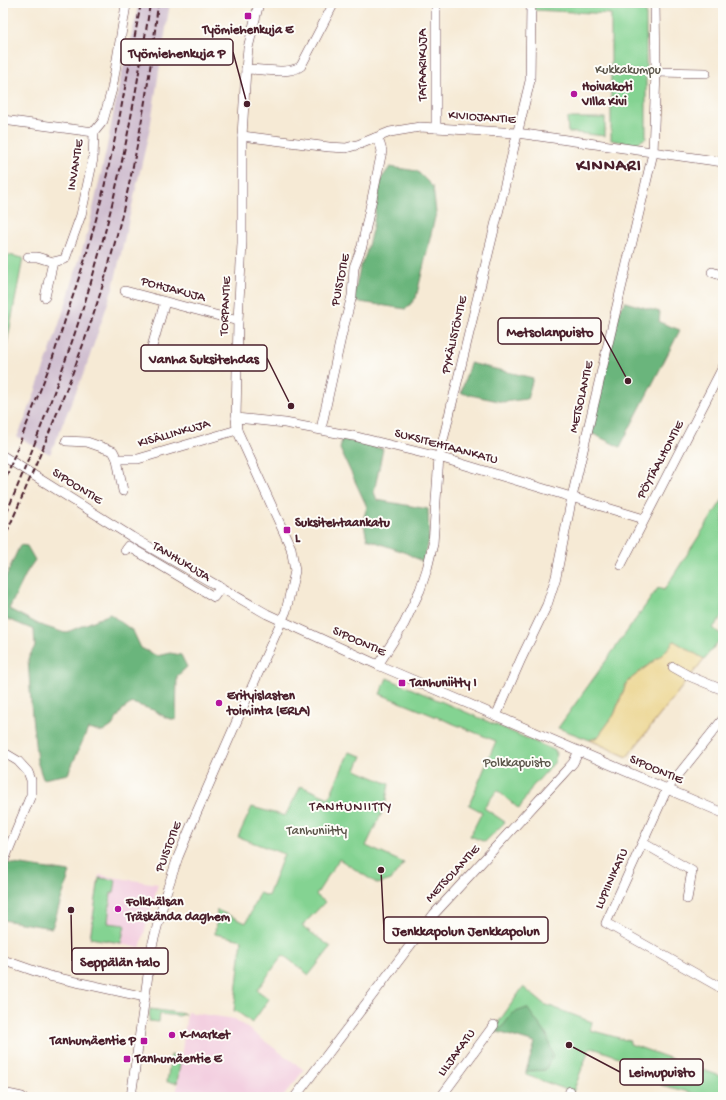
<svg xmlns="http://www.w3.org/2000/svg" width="726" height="1100" font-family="'Gochi Hand',sans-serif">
	<rect width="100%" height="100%" fill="#fdfcf7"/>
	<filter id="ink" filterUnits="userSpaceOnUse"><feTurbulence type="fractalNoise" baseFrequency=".025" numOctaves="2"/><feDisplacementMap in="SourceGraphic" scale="8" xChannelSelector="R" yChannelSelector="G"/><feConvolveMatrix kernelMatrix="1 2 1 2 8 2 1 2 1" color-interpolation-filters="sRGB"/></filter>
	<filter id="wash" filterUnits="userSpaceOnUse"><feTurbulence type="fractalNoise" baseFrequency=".012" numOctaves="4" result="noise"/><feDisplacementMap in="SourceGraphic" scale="16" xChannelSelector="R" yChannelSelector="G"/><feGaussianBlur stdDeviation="0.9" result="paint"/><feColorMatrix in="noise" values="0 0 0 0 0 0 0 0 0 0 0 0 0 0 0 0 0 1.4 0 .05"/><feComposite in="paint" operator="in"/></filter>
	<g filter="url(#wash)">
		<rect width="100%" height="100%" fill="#f6ead5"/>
		<g fill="#f3cfe0">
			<path d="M99,875L158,884L140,948L89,938Z"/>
			<path d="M187,1012L235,1019L304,1070L283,1097H176Z"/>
		</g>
		<path fill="#cfbdcf" d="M138,3H170L150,128L113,288L85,370L50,454L17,437L26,417L49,354L67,300L89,227L106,151L120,80L136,17Z"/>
		<g fill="#84d392" stroke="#67795e">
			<path d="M534,3H646V138L635,144L611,140V14L534,10Z"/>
			<path d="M567,118H605V136L568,132Z"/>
			<path d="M3,254L23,258L6,349H3Z"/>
			<path d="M723,499V615L713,628L723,636L704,659L674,641L664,653L627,682L614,715L598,737L590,740L558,728L658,588L664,590Z"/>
			<path d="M387,678L556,751L555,762L532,787L519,809L497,790L484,808L505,822L485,842L470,836L482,812L469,805L496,741L380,694Z"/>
			<path d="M349,752L362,756L356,770L389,784L385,806L366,846L404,863L391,880L378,884L339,859L316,895L325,902L302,926L331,947L309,975L283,955L257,990L269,999L252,1023L238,1012L234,1011L242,940L215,934L217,910L246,923L259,893L268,896L284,854L238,837L252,807L285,816L301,786L329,798Z"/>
			<path d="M99,878L116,880L114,893H111L108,923L125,925L121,943L90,938Z"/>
			<path d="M523,987L544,1004L592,1022L590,1030L630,1041V1044L723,1077V1097H708L661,1085L662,1072L590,1047L573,1092L526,1075V1071L545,1070L547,1035L501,1028L498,1032L491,1033Z"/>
			<path d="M150,1009L185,1014L179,1016L160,1014L159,1022L149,1021Z"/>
			<path d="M171,1055L181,1057L177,1083L167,1082Z"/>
		</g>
		<g fill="#6bb57c" stroke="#5a6a54">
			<path d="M390,167L417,171L433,187L436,213L416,298L406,309L353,301L360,268L366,254L373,226L381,179Z"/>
			<path d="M625,302L660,312L659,322L680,330L620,447L591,433L620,308Z"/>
			<path d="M470,363L533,378L527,399L503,402L461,393Z"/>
			<path d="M342,439L383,449L374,492L377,500L428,509L429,540L423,562L406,553L367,539L363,520L367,507L340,449Z"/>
			<path d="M20,545L27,546L35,560L28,570L9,609L40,625L65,633L110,614L133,631L141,648L157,656L170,653L181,655L187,667L177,676L176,720L167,718L153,710L132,703L123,709L112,726L103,732L88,729L68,774L43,779L37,761L32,717L28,659L35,646L34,630L3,617V583Z"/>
			<path d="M7,863L70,872L52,928L3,920V871Z"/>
			<path d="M527,1008L547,1035L553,1056L545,1070L526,1071L535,1043L498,1032L513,1013Z"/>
		</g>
		<path fill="#eeda9e" stroke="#9c7c64" d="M674,641L704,659L627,757L590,740L598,737L614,715L627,682L664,653Z"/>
	</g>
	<g filter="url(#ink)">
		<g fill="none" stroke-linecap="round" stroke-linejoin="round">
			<defs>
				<g id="minor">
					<path d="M246,69C260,69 290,75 301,66L334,3"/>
					<path d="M656,72L706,73"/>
					<path d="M3,120L94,132"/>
					<path d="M436,128V3"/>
					<path d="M242,136L329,147L346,148L360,144L390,132L420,127L517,133L723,162"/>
					<path d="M28,257H37L53,262"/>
					<path d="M712,272L723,276"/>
					<path d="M125,291L238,321"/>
					<path d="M45,297L53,262L65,259L81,215L93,159L94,132L103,121L112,89L126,5"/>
					<path d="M151,350L165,302"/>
					<path d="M236,418L285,423L353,436L439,457L644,519"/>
					<path d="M321,429L342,333L352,296L354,267L362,246L382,151L380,144L375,138"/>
					<path d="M66,441L87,442L113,451L117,459"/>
					<path d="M3,456L132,537L267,614L378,665L723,813"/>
					<path d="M123,491L117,459H138L237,430"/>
					<path d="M125,550L128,546L214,597L221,587"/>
					<path d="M621,565L723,367"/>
					<path d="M378,665L404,624L420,590L427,569L433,544L439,457L530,81L531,3"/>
					<path d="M673,667L689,676L723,690"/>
					<path d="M496,716L521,659L547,605L556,577L572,497L653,153L656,72L655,3"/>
					<path d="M723,719L667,789L606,923L723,989"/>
					<path d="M3,752L18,761L28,772L31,780V795L3,863"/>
					<path d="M643,843L692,871L687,899"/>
					<path d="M3,960L49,976L145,997"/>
					<path d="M3,1093L22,1097"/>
					<path d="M131,1097L152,946L166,893L178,857L196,814L243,707L286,611L295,571L291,548L237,430L236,418L238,321L242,243V136L246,69L248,48L259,3"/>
					<path d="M295,1097L434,914L563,774L573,763L579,751"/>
					<path d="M441,1097L494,1025"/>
					<path d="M568,1097L570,1091"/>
				</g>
			</defs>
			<use href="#minor" stroke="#643d44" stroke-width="10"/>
			<use href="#minor" stroke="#fff" stroke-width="9"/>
			<g stroke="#4a1f2b" stroke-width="2" stroke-dasharray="6 3" stroke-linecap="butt">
				<path d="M3,485L52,360L86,256L101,201L118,125L141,3"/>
				<path d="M3,521C23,474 42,426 59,378C95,281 121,179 138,78C142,53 147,28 150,3"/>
				<path d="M3,541C35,468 66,395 92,319C126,217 147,110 158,3"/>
			</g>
		</g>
	</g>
	<g fill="#b5179e" stroke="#fdfcf7" stroke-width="1.5">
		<rect x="244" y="12" width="8" height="8" rx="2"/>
		<circle cx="574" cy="94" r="4"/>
		<rect x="283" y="526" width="8" height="8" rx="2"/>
		<rect x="398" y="679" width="8" height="8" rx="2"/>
		<circle cx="219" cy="703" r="4"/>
		<circle cx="118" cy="909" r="4"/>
		<circle cx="172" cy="1035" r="4"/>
		<rect x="140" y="1037" width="8" height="8" rx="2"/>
		<rect x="123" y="1055" width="8" height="8" rx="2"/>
	</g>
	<g text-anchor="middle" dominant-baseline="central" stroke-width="4" stroke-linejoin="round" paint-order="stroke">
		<g font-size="13" font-weight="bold" fill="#4a1f2b" stroke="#fdfcf7" text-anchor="start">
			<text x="248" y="30" text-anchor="middle">Työmiehenkuja E</text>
			<text x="582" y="87">Hoivakoti<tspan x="582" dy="15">VIlla Kivi</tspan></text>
			<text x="295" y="523">Suksitehtaankatu<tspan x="295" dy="15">L</tspan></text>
			<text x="410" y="683">Tanhuniitty I</text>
			<text x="227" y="696">Erityislasten<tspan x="227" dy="15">toiminta (ERLA)</tspan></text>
			<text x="126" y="902">Folkhälsan<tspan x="126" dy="15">Träskända daghem</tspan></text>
			<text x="180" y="1035">K-Market</text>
			<text x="136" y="1041" text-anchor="end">Tanhumäentie P</text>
			<text x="135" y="1059">Tanhumäentie E</text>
		</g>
		<g font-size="13" fill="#4a1f2b" stroke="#fdfcf7">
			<text transform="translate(423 65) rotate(-90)">TATAARIKUJA</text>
			<text transform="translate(482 118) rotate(4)">KIVIOJANTIE</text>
			<text transform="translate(76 165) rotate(-81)">INVANTIE</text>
			<text transform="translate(341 280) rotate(-78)">PUISTOTIE</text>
			<text transform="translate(173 290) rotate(15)">POHJAKUJA</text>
			<text transform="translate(226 306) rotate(-87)">TORPANTIE</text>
			<text transform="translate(455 335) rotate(-77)">PYKÄLISTÖNTIE</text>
			<text transform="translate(582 397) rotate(-77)">METSOLANTIE</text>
			<text transform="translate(174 434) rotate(-16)">KISÄLLINKUJA</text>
			<text transform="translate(446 447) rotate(15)">SUKSITEHTAANKATU</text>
			<text transform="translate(661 460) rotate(-62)">PÖYTÄALHONTIE</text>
			<text transform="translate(77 487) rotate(32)">SIPOONTIE</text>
			<text transform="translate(181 562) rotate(31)">TANHUKUJA</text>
			<text transform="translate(359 642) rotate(24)">SIPOONTIE</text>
			<text transform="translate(656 770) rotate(23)">SIPOONTIE</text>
			<text transform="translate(169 847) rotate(-69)">PUISTOTIE</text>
			<text transform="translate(453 874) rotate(-47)">METSOLANTIE</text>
			<text transform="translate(612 879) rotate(-66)">LUPIINIKATU</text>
			<text transform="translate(457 1053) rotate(-54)">LILJAKATU</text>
		</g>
		<g font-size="13" fill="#5b554a" stroke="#fdfcf7">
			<text x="628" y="70">Kukkakumpu</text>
			<text x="517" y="763">Polkkapuisto</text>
			<text x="317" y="831">Tanhuniitty</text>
		</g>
		<g font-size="14" letter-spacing="1" fill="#4a1f2b" stroke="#fdfcf7">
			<text x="351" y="807">TANHUNIITTY</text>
		</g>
		<g font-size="17" font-weight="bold" letter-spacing="1" fill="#4a1f2b" stroke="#fdfcf7">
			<text x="609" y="167">KINNARI</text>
		</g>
	</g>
	<path fill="none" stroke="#4a1f2b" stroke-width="1.5" d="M247 104L233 52M628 381L601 331M291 406L267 358M381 870L384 930M71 910L72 961M569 1045L620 1072"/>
	<g fill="#4a1f2b" stroke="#fdfcf7" stroke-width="1.5">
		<circle cx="247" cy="104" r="4"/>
		<circle cx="628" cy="381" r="4"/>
		<circle cx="291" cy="406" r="4"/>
		<circle cx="381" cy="870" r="4"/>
		<circle cx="71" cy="910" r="4"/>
		<circle cx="569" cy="1045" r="4"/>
	</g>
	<g fill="#fdfcf7" stroke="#4a1f2b" stroke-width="1.5">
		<rect x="121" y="39" width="112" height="26" rx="4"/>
		<rect x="498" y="318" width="103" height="26" rx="4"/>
		<rect x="141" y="345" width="126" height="26" rx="4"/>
		<rect x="384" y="917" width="164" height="26" rx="4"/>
		<rect x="72" y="948" width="96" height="26" rx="4"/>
		<rect x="620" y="1059" width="83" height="26" rx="4"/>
	</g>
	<g font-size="14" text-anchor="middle" font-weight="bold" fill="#4a1f2b">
		<text x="177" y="57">Työmiehenkuja P</text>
		<text x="550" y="336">Metsolanpuisto</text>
		<text x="204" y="363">Vanha Suksitehdas</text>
		<text x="466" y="935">Jenkkapolun Jenkkapolun</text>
		<text x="120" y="966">Seppälän talo</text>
		<text x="662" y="1076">Leimupuisto</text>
	</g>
	<rect width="726" height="1100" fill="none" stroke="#fdfcf7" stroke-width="16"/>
</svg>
